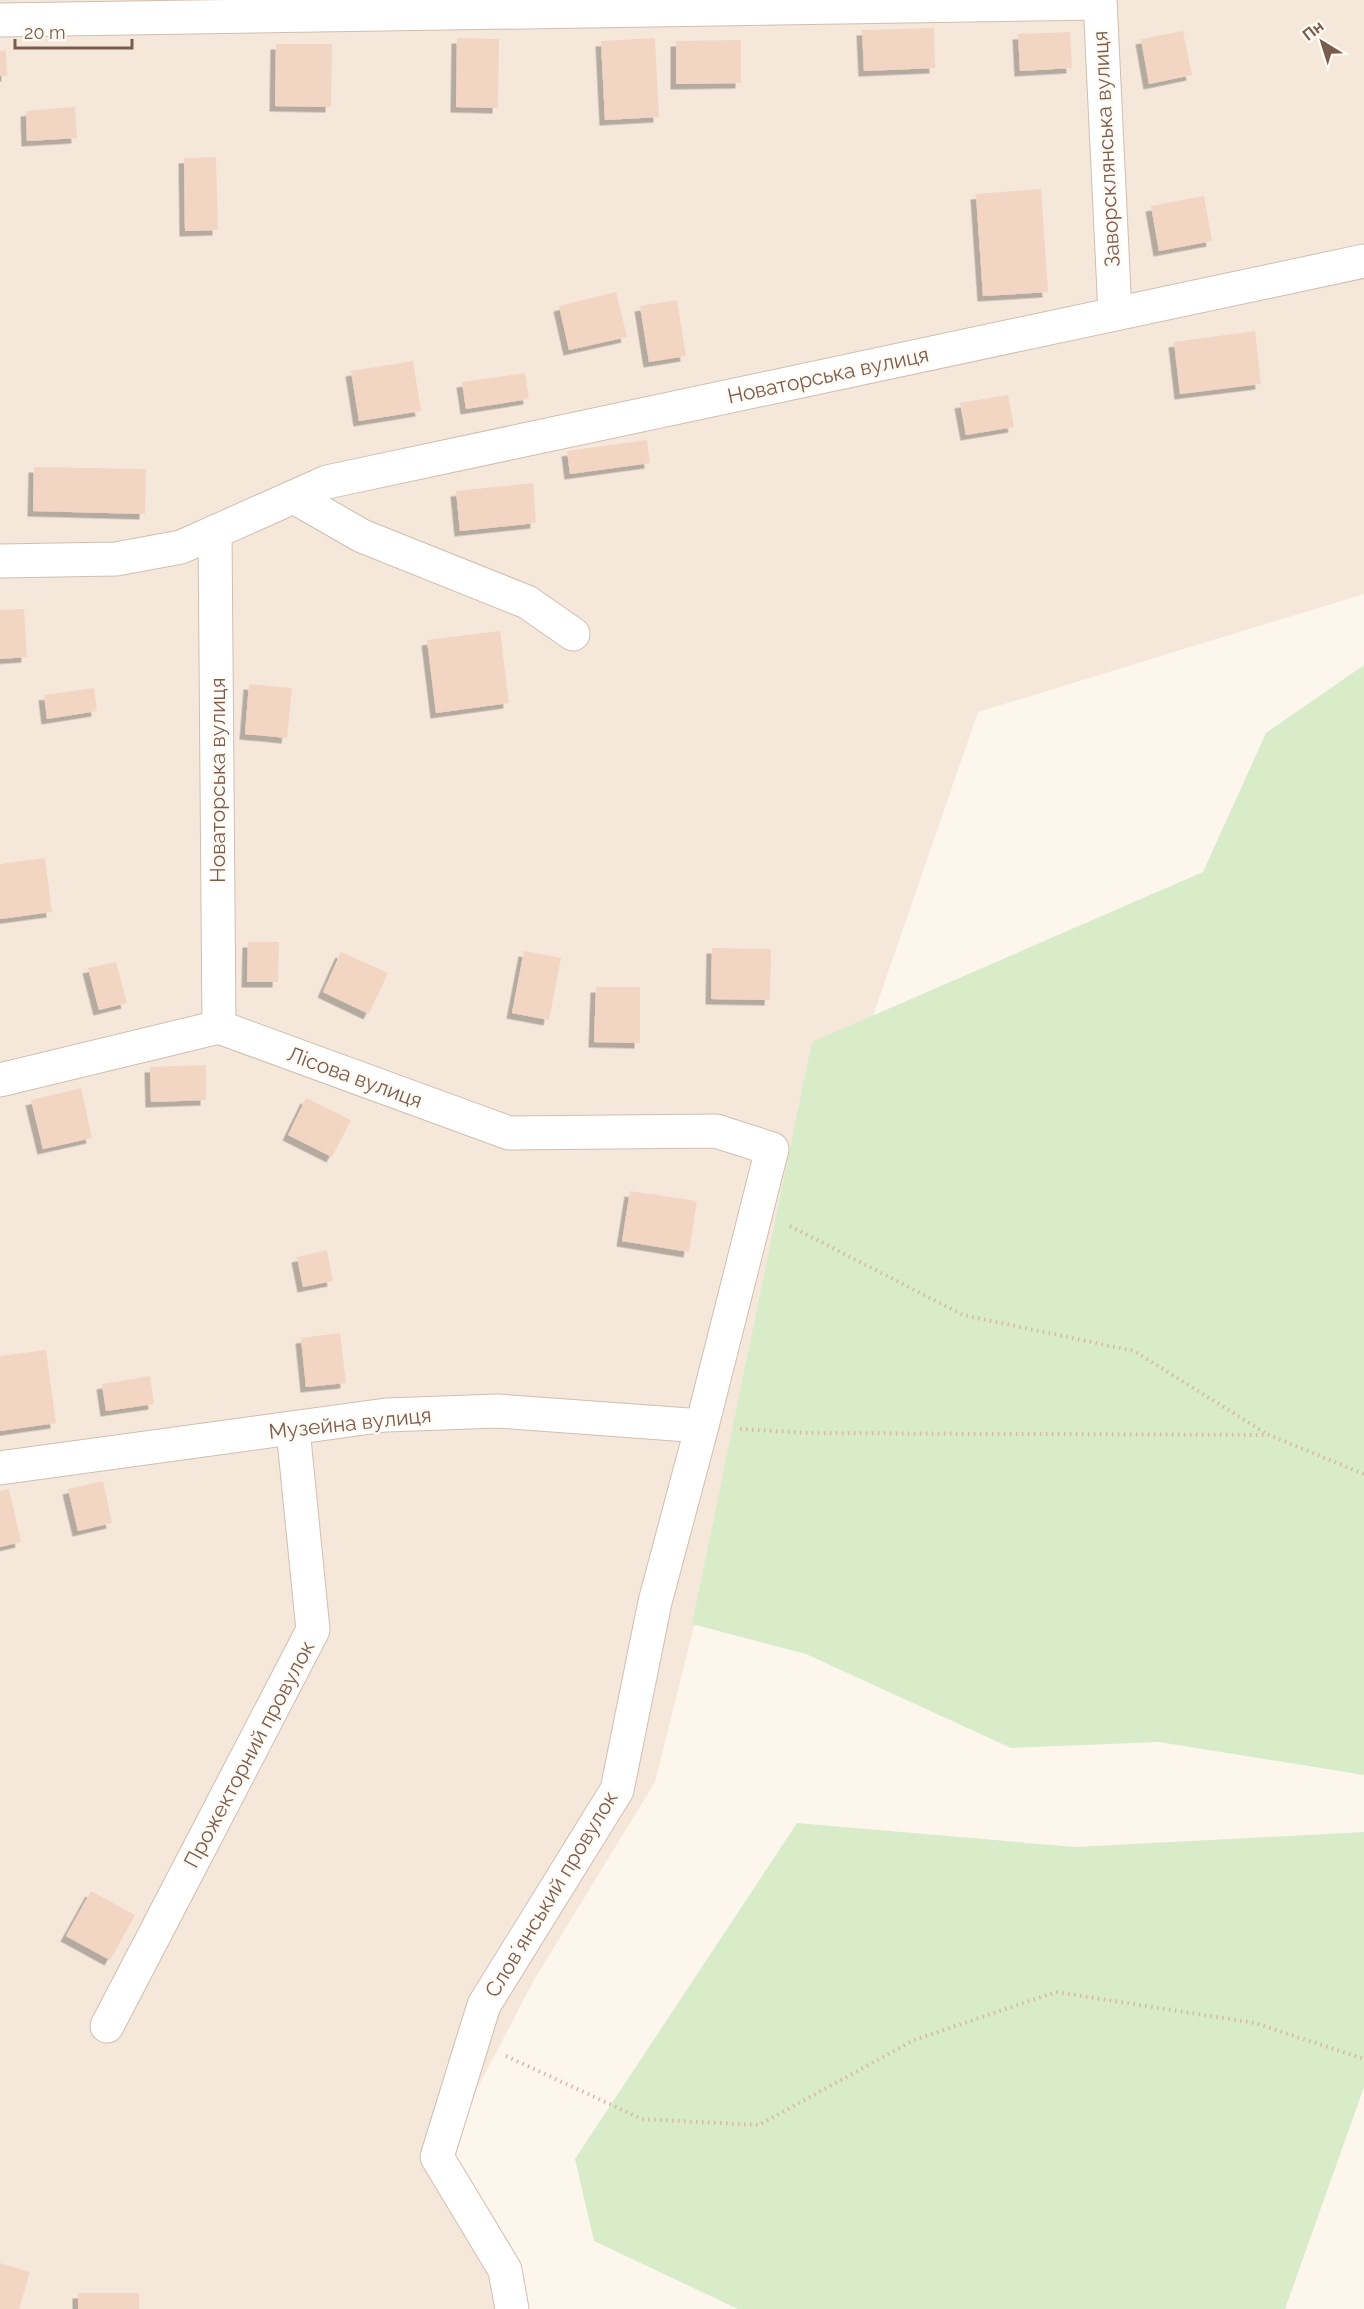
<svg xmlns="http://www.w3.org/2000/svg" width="1364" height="2309" font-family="Raleway,sans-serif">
	<defs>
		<filter id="shadow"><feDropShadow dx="-5.5" dy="5.5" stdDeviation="0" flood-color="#0004"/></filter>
	</defs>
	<rect width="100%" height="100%" fill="#fdf6ec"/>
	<path fill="#f5e8da" d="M0,0H1364V594L978,712L777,1294L655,1782L534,1980L430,2179L516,2309H0Z"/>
	<g fill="#d8ecc9">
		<path d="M1364,665V1775L1159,1742L1011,1748L806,1654L692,1624L812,1042L1203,872L1266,733Z"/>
		<path d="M797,1823L1075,1847L1364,1832V2087L1285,2309H738L594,2241L575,2159Z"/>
	</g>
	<g fill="#f3d5c3" filter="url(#shadow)">
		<path d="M934,28L935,68L864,71L862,30Z"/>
		<path d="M1183,31L1192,75L1149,84L1141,39Z"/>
		<path d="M1070,32L1072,68L1020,71L1018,34Z"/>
		<path d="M457,38L499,39L498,108L456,107Z"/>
		<path d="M655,38L659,117L605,120L601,41Z"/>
		<path d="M741,40V83L676,84V41Z"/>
		<path d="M276,44H332L331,107L275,106Z"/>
		<path d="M6,50L7,76H0V51Z"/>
		<path d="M75,107L77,138L27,141L26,111Z"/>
		<path d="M216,157L218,230L185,231L184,158Z"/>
		<path d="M1041,189L1048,292L983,296L976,194Z"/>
		<path d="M1204,196L1212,241L1159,251L1151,206Z"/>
		<path d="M616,292L627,337L569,350L559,306Z"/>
		<path d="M677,300L686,356L649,362L640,306Z"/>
		<path d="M1255,331L1261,384L1180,394L1174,342Z"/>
		<path d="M413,361L421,411L359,421L351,371Z"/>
		<path d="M525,373L529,399L466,409L462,382Z"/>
		<path d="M1008,395L1014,427L966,435L960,403Z"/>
		<path d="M647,440L650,463L570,474L567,451Z"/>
		<path d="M34,467L146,469L145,514L33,511Z"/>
		<path d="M533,483L536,523L460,531L456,491Z"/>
		<path d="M24,609L27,657L0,659V610Z"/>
		<path d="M500,631L509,703L436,713L427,640Z"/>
		<path d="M249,684L292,688L287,738L245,734Z"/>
		<path d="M94,688L97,711L47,719L44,695Z"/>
		<path d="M45,858L52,912L0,919V864Z"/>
		<path d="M248,942H279L278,982H247Z"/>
		<path d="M712,948L771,949L770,1000L711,999Z"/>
		<path d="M524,951L561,958L549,1020L512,1013Z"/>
		<path d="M341,952L388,973L369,1014L323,992Z"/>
		<path d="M116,962L127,1003L99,1010L88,968Z"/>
		<path d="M596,987H640V1043L594,1042Z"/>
		<path d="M206,1065V1100L151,1102L150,1067Z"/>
		<path d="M81,1088L92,1138L43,1149L31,1100Z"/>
		<path d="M306,1098L351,1120L332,1157L288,1135Z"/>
		<path d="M630,1191L697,1201L689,1252L622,1241Z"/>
		<path d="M327,1250L333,1281L303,1287L297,1257Z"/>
		<path d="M340,1333L346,1383L306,1387L301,1338Z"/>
		<path d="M46,1350L56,1423L0,1431V1356Z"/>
		<path d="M150,1376L154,1404L106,1411L102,1384Z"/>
		<path d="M103,1481L112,1523L78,1531L68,1489Z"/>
		<path d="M9,1489L21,1542L0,1547V1491Z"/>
		<path d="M91,1891L135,1915L110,1960L66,1936Z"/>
		<path d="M0,2263L30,2272L19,2309H0Z"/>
		<rect x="78" y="2293" width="61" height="16"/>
	</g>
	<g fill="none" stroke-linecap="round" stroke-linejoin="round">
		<defs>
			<g id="minor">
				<path d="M1100,0L1115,314"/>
				<path d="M0,20L1099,3"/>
				<path d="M294,497L362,536L527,602L573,634"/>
				<path d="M215,532L219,1027"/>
				<path d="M0,561L116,559L181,547L327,482L1364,261"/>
				<path d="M0,1080L219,1027L509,1133L716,1131L772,1149L702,1426L655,1602L617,1790L484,2005L437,2157L505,2270L512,2309"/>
				<path d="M0,1468L386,1415L498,1411L702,1426"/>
				<path d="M107,2026L313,1630L293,1429"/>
			</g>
		</defs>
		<use href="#minor" stroke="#d1beb0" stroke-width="35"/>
		<g stroke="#d9b8a5" stroke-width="4" stroke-dasharray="1.5 4.5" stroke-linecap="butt">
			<path d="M790,1226L963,1315L1134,1351L1267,1434"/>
			<path d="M740,1429L809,1433L1269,1435L1364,1474"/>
			<path d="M506,2056L642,2119L759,2125L914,2040L1056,1992L1255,2023L1364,2059"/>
		</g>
		<use href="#minor" stroke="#fff" stroke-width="33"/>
	</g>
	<g text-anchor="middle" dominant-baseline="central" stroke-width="4.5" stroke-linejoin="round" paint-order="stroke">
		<g font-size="21" fill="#7a5c4d" stroke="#fffaf3">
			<text transform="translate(1106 149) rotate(-93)">Заворсклянська вулиця</text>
			<text transform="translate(828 375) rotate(-12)">Новаторська вулиця</text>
			<text transform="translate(217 780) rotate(-90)">Новаторська вулиця</text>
			<text transform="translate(355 1077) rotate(20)">Лісова вулиця</text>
			<text transform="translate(350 1423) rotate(-6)">Музейна вулиця</text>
			<text transform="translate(249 1754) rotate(-62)">Прожекторний провулок</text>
			<text transform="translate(551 1894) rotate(-59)">Словʼянський провулок</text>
		</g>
	</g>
	<g transform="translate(1322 42) rotate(322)" stroke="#fffaf3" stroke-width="4.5" paint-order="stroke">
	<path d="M0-4.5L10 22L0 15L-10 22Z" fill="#7a5c4d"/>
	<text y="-9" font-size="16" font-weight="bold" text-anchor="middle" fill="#7a5c4d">Пн</text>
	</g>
	<path d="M15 39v9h117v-9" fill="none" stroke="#7a5c4d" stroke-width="3"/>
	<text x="24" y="39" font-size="18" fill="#7a5c4d" stroke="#fffaf3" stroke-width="4.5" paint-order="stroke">20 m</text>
</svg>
